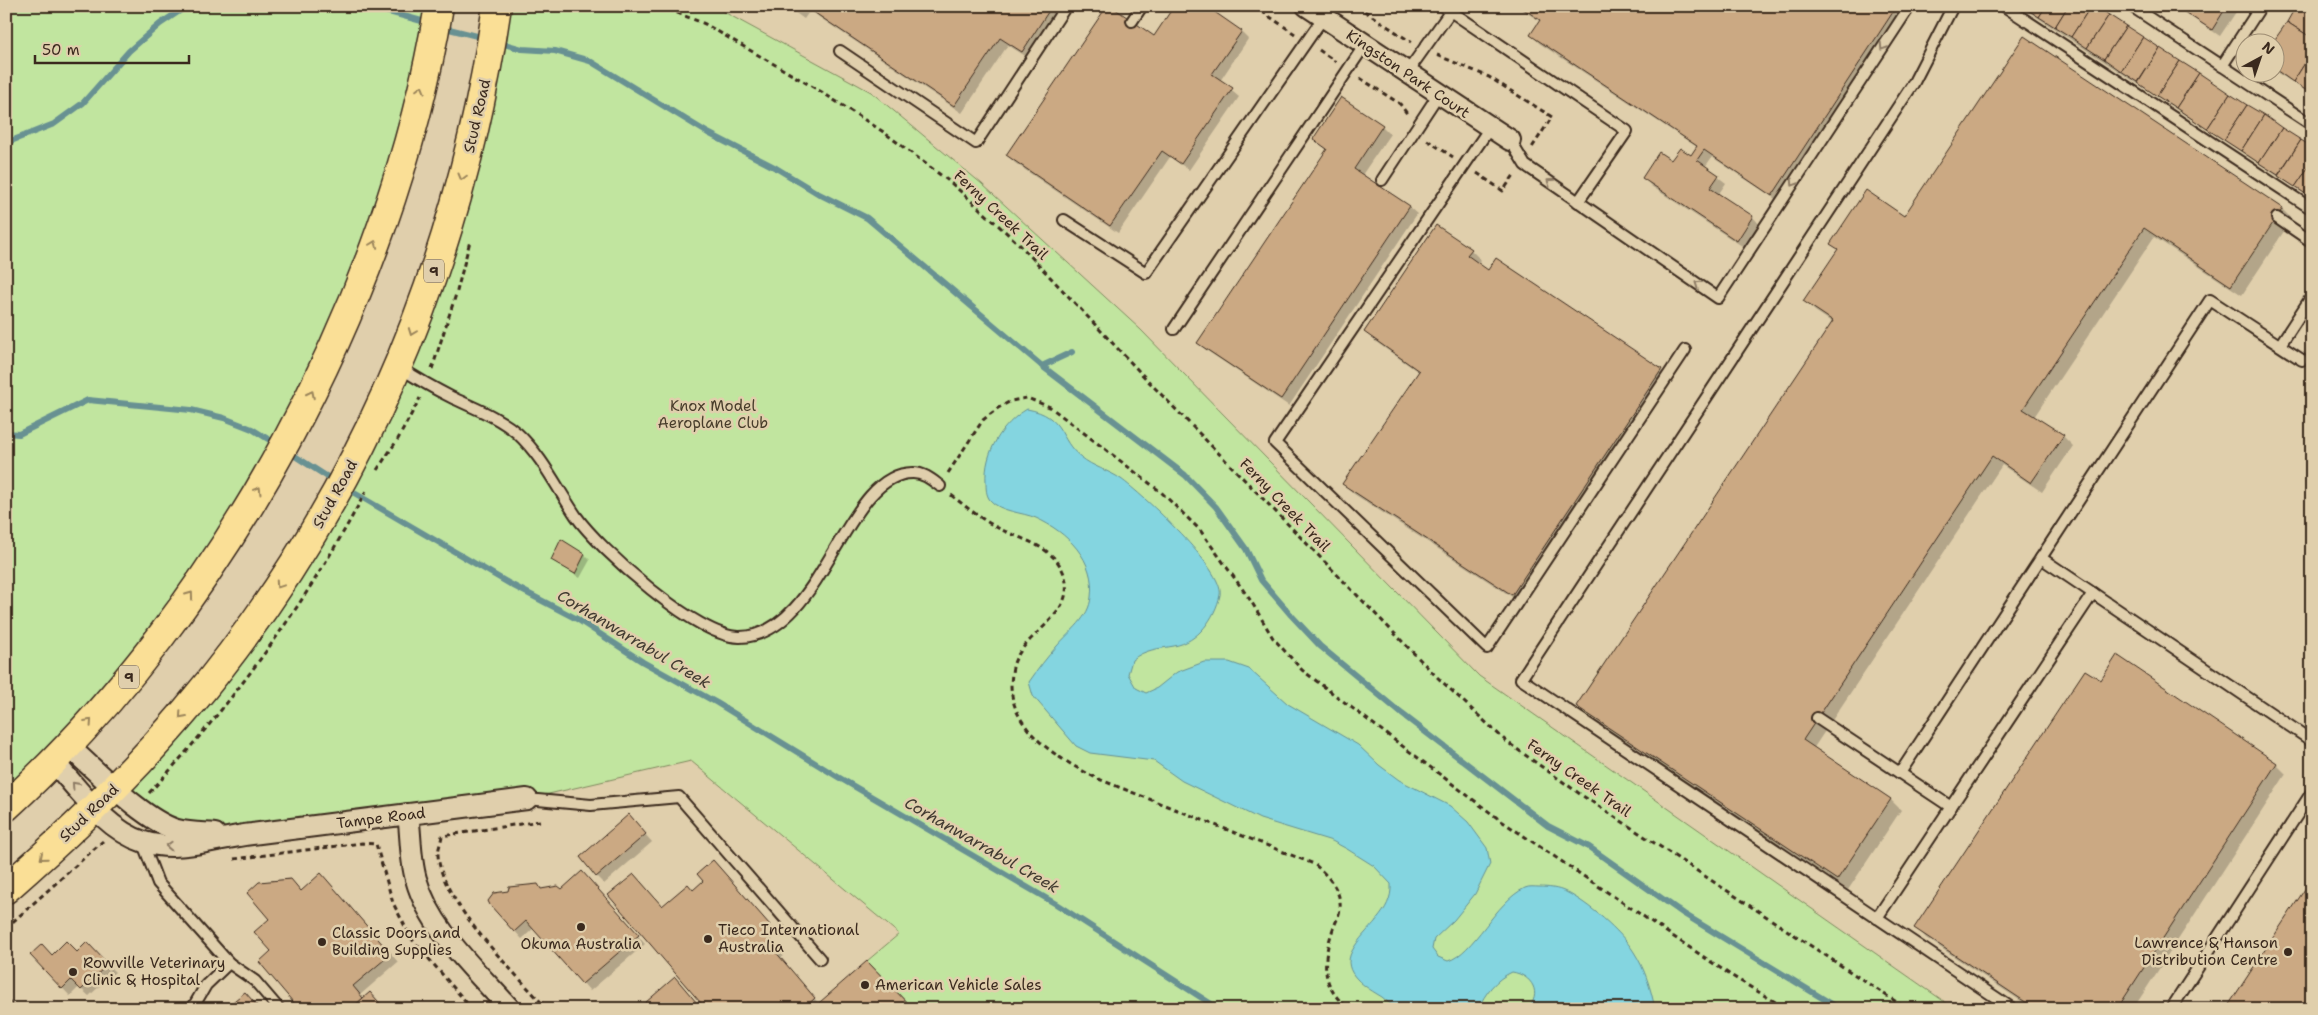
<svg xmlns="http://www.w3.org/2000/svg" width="2318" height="1015" font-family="'Shantell Sans',sans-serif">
	<rect width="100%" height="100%" fill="#e0cfac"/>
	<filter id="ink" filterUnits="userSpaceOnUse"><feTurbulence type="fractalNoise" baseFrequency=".02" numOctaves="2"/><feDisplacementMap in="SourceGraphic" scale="10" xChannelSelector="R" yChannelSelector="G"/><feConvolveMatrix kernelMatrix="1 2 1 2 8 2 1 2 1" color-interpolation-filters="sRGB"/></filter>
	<g filter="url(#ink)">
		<g fill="#c1e59f" stroke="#7e885e">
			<path d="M6,6H439L386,212L233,531L6,804Z"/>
			<path d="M497,6H713L871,92L982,184L1141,330L1479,676L1955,1009H913L867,961L899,934L691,761L527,799L234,836L178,830L116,787L232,652L399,367Z"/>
		</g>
		<path fill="#84d5e0" stroke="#679192" d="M1027,409C1066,416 1058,440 1081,457C1093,467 1108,470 1121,479C1142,494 1225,570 1220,595C1215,618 1198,642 1174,646C1158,649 1145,649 1132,660L1128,674L1136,688L1146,693L1157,688L1177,672L1204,662H1229L1249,669L1288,704L1358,745L1379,765L1399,780L1450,806L1468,822L1487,848L1490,864L1475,894L1454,920L1434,939L1432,949L1438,957L1448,961C1474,953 1495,902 1525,888C1529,886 1535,887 1539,887C1548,887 1558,888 1566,892C1588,903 1621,931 1634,952C1645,969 1651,989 1655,1009H1527C1543,994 1532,975 1512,972C1496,979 1485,993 1478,1009C1464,1009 1406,1012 1397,1008C1392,1006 1387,1001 1382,997C1367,988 1340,973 1352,951C1364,928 1393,913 1391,884L1374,866L1347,849L1332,841L1260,819L1182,781L1154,761L1090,753L1076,746L1033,696L1029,682C1038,669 1047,657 1057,646C1071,630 1089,618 1091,597C1096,560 1067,532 1036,518C1022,512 1000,512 990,500C986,495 986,488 986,482C984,452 1002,424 1027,409Z"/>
		<g fill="#0003">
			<path d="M786,6H1065L1030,59L1008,45L962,113L819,17L811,9L804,19Z"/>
			<path d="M1517,6H1910L1780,202L1712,157L1705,167L1726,183L1718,195L1753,217L1760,225L1745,248L1651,186L1644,178L1672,162L1691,157L1697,147L1539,43L1532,35L1541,22Z"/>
			<path d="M2020,6H2094L2312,148V199Z"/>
			<path d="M2174,6H2240L2220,36Z"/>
			<path d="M2298,6H2312V95L2276,72L2275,42Z"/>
			<path d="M1241,32L1248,39L1220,81L1239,97L1189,170L1170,157L1118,233L1015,163L1007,155L1155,37Z"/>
			<path d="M2024,37L2282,209L2292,219L2242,295L2154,237L2034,417L2063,436L2073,446L2042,492L2002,465L1813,749L1891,800L1901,810L1848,890L1588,716L1578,706L1833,323L1815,311L1805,301L1839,250L1832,244L1905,218Z"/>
			<path d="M1382,126L1390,134L1362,175L1409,207L1417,214L1289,406L1206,350L1198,343L1327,150L1314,139Z"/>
			<path d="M1436,226L1471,250L1481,260L1478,264L1488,271L1497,260L1661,370L1671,380L1523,604L1354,494L1344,484L1420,373L1376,342L1366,332Z"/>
			<path d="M585,555L590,560L580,578L552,560Z"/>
			<path d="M2101,682L2276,764L2286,774L2133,1009H2033L1926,938L1916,927Z"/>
			<path d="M636,824L652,842L604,884L596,876Z"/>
			<path d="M713,861L777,934L770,939L784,956L781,958L819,1004L867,963L913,1009H708L662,907L693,891L705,881Z"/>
			<path d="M590,880L645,944L590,991L534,928L522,939L491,905V897L494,894L541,890H563Z"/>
			<path d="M329,882L398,962L360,995L364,999L378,1002L301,1009L273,951L271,919L301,892Z"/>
			<path d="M87,944L115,972L89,996L79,987L70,996L32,956H52L77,953Z"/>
		</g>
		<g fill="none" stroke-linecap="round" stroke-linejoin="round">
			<g stroke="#679192" stroke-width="6">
				<path d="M367,6L429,23"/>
				<path d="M441,27L485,38"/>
				<path d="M497,42L522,49L555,51L590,61L708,133L776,168L819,194L867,218L1042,366L1072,352"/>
				<path d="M6,143L54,124L83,103L129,51L160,24L187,6"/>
				<path d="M1042,366L1185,475L1216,507L1246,549L1261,580L1291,615L1320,646L1402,714L1548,826L1589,847L1684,914L1840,1009"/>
				<path d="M6,433L19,434L88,400L191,410L224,418L252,429L276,444"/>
				<path d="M287,451L334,481"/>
				<path d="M344,487L510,584L577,619L643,662L717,703L838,777L1056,904L1219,1009"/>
			</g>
		</g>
		<g fill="#cba983" stroke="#3b2a1e">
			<path d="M811,6H1052L1022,52L1000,38L954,106L809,9Z"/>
			<path d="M1107,6H1111L1154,36L1174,6H1206L1242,31L1212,74L1233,88L1181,164L1162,151L1110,226L1006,155Z"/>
			<path d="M1519,6H1897L1772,196L1704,150L1697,160L1719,175L1710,188L1753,216L1737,241L1642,178L1659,152L1671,160L1680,148L1691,155L1697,146L1530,35L1540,20Z"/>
			<path d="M2022,6H2046L2039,17Z"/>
			<path d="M2046,6H2068L2055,27L2039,17Z"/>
			<path d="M2068,6H2091L2071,37L2055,27Z"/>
			<path d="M2091,6H2096L2109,15L2087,48L2071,37Z"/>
			<path d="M2186,6H2227L2212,30L2183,11Z"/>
			<path d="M2296,6H2312V38L2287,22Z"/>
			<path d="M2109,15L2126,26L2104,59L2087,48Z"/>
			<path d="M2287,22L2312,38V52L2293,82L2276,70V42H2273Z"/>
			<path d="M2126,26L2143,37L2121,71L2104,59Z"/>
			<path d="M2024,36L2283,208L2231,286L2144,228L2023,409L2064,435L2031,483L1992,456L1803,740L1891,799L1837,880L1576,706L1833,321L1803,301L1838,249L1830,244L1866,190L1904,216Z"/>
			<path d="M2143,37L2160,48L2138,82L2121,71Z"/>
			<path d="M2160,48L2180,61L2157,96L2138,83Z"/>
			<path d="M2312,52V94L2293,82Z"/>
			<path d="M2180,61L2199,73L2176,108L2157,96Z"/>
			<path d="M2199,73L2230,94L2207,129L2176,108Z"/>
			<path d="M2230,94L2247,105L2224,140L2207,129Z"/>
			<path d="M1341,97L1383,125L1354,169L1410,206L1281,399L1197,343L1327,149L1313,139Z"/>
			<path d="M2247,105L2264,115L2241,151L2224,140Z"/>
			<path d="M2264,115L2282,128L2259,163L2241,151Z"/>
			<path d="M2282,128L2301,140L2278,175L2259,163Z"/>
			<path d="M2301,140L2312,147V162L2295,187L2278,176Z"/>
			<path d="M2312,162V198L2295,187Z"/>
			<path d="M1436,225L1472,249L1467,255L1488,270L1496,258L1662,369L1512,595L1342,484L1419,371L1364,332Z"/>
			<path d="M561,539L585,554L575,574L551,560Z"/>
			<path d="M2117,655L2277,763L2117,1009H2036L1914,928L2085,670L2101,680Z"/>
			<path d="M629,814L646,834L596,877L580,857Z"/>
			<path d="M713,860L770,925L763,931L777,948L774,950L815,998L803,1009H706L608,895L634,874L662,906L688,884L693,890L703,881L697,874Z"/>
			<path d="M582,871L639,935L582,984L526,921L514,932L490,905L488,901L494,893L508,891L509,887L538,884L541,889L558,886L562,889Z"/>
			<path d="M321,873L391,954L353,986L363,998L351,1009H299L259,962L271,951L254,932L269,919L247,893L259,882L291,879L301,891Z"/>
			<path d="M2305,889L2312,895V1009H2226Z"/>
			<path d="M66,941L77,952L87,942L108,964L81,990L71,980L62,989L30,955L42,944L52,955Z"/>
			<path d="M867,961L913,1009H812Z"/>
			<path d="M675,977L702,1009H638Z"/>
			<path d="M245,992L260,1009H224Z"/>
			<path d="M370,992L385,1009H351L363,998Z"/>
		</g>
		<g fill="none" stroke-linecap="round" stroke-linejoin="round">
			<defs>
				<g id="service">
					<path d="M1443,6L1627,131L1578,202"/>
					<path d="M1953,6L1913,84L1521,679L2013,1009"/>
					<path d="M2004,6L2312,209"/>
					<path d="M2131,6L2312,125"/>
					<path d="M1132,21L1142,6"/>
					<path d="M840,51L976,143L1066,6"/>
					<path d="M2222,66L2261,6"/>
					<path d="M1406,74L1450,12"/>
					<path d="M1489,129L1275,443L1487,648L1685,350"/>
					<path d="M1510,140L1525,165L1718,298L1910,6"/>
					<path d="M1382,180L1438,95"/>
					<path d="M2277,218L2312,242"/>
					<path d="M1064,220L1146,273L1323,18"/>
					<path d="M1174,329L1364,46"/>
					<path d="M2280,345L2312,296"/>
					<path d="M399,367C416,378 433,388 451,397C474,408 497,416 517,433C542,456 557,488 576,516C600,550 698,638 740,637C824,635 844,472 913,473C924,473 932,480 940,486"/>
					<path d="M2041,558L2312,741"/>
					<path d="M1817,718L1951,807"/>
					<path d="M1900,773L2210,300L2302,360"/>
					<path d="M527,799L591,805L679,797L820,959"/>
					<path d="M142,841L158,883L229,963L255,981L279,1009"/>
					<path d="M1877,918L2093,593"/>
					<path d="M6,1007L8,1009"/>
					<path d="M192,1009L206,985L229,963"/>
					<path d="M2171,1009L2312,792"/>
				</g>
				<g id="minor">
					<path d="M1307,6L1510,140"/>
					<path d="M68,746C96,770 143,820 177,830C189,833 203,833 215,834"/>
					<path d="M54,762C79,790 106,830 144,842C179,853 216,838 252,834C344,822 436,810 527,799"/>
					<path d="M408,814C411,835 410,859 416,879C430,930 476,970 510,1009"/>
				</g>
				<g id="trunk">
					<path d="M6,807C224,608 391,298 439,6"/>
					<path d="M6,889C70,833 131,775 186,710C358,506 459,269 497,6"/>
				</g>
			</defs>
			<use href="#service" stroke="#3b2a1e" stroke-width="14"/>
			<use href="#minor" stroke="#3b2a1e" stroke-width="24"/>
			<use href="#trunk" stroke="#3b2a1e" stroke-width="31"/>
			<g stroke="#3b2a1e" stroke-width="3" stroke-dasharray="5 4" stroke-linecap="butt">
				<path d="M660,6L705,24L820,91L882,131L950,182L1019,244L1153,386L1436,676L1507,742L1580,794L1907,1009"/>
				<path d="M1254,6L1295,34"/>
				<path d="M1357,6L1411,42"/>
				<path d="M1319,50L1336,62"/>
				<path d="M1437,55L1489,77L1552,117L1531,149"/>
				<path d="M1360,78L1400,104L1408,115"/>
				<path d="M1427,140L1453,157"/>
				<path d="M1477,173L1503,191L1514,175"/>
				<path d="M432,369L457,291L470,241"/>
				<path d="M377,470L398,439L420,398"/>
				<path d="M948,473L983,420L998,408L1011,401L1027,398L1050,407L1161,492L1200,530L1251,601L1273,638L1302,670L1500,820L1732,976L1787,1009"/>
				<path d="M951,495C964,505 977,516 991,524C1015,539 1053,543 1064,574C1077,611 1033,629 1018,655C1012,664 1012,674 1011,684C1011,731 1059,759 1096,778L1314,864C1327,875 1342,890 1340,909C1339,917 1334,925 1332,932C1322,963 1321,987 1349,1009"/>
				<path d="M149,793C234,702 308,601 366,491"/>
				<path d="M540,821L442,836C441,842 438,849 438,855C441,903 515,972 547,1009"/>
				<path d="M234,859L362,843L376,844L393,903L411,938L472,1009"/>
				<path d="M6,928L103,841"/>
			</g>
			<use href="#service" stroke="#e0cfac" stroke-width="10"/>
			<use href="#minor" stroke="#e0cfac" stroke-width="20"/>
			<use href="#trunk" stroke="#fadf96" stroke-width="28"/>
		</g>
		<defs><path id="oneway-chevron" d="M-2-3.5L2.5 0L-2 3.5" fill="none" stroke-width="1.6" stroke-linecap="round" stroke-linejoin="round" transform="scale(1.25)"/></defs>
		<g stroke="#8e7c65">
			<use href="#oneway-chevron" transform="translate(1883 47) rotate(123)"/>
			<use href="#oneway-chevron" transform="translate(1550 182) rotate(-145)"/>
			<use href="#oneway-chevron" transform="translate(1794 183) rotate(123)"/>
			<use href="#oneway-chevron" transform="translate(1698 284) rotate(-145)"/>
			<use href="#oneway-chevron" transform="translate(75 785) rotate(-132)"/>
			<use href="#oneway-chevron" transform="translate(169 846) rotate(-178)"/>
		</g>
		<g stroke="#9a845a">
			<use href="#oneway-chevron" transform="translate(421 89) rotate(-75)"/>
			<use href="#oneway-chevron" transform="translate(462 177) rotate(105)"/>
			<use href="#oneway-chevron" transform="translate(374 244) rotate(-69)"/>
			<use href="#oneway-chevron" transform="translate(412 332) rotate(111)"/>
			<use href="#oneway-chevron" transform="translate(311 394) rotate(-63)"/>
			<use href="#oneway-chevron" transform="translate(258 490) rotate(-59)"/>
			<use href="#oneway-chevron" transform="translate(279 585) rotate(124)"/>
			<use href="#oneway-chevron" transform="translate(190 595) rotate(-54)"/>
			<use href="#oneway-chevron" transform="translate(182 715) rotate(132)"/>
			<use href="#oneway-chevron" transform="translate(89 722) rotate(-48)"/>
			<use href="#oneway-chevron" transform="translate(43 857) rotate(139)"/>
		</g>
	</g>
	<g fill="#3b2a1e" stroke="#e0cfac" stroke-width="2">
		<circle cx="581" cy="927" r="5"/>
		<circle cx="708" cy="939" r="5"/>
		<circle cx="322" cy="942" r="5"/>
		<circle cx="2288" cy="952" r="5"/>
		<circle cx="73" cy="972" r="5"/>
		<circle cx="865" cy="985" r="5"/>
	</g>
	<g text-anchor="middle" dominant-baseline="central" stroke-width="5" stroke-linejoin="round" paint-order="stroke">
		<g fill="#e0cfac" stroke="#6c5c49" stroke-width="1">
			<rect x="424" y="259.5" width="20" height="23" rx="4"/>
			<rect x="119" y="665.5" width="20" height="23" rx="4"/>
		</g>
		<g font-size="14" font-weight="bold" fill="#3b2a1e">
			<text x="434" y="271">9</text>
			<text x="129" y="677">9</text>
		</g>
		<g font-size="15" fill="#3b2a1e" stroke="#e0cfac">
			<text transform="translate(1408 74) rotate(34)">Kingston Park Court</text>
			<text transform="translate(477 116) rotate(-77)">Stud Road</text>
			<text transform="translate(1001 215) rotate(43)">Ferny Creek Trail</text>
			<text transform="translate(335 494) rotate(-61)">Stud Road</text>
			<text transform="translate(1285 505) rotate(46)">Ferny Creek Trail</text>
			<text transform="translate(1579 778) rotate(35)">Ferny Creek Trail</text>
			<text transform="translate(89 813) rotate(-44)">Stud Road</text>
			<text transform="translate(381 818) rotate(-7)">Tampe Road</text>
		</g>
		<g font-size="15" fill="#483d2b" stroke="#e0cfac">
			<text x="713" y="406">Knox Model<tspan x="713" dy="17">Aeroplane Club</tspan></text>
		</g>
		<g font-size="15" fill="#3b2a1e" stroke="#e0cfac" text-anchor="start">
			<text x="718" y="930">Tieco International<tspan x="718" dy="17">Australia</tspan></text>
			<text x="332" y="933">Classic Doors and<tspan x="332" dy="17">Building Supplies</tspan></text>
			<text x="2278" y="943" text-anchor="end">Lawrence &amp; Hanson<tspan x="2278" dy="17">Distribution Centre</tspan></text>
			<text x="581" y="944" text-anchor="middle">Okuma Australia</text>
			<text x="83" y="963">Rowville Veterinary<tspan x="83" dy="17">Clinic &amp; Hospital</tspan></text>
			<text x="875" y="985">American Vehicle Sales</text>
		</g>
		<g font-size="16" font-style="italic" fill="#423b31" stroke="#e0cfac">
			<text transform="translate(634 639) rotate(31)">Corhanwarrabul Creek</text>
			<text transform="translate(982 845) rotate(30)">Corhanwarrabul Creek</text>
		</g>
	</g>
	<rect width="2318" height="1015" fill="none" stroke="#e0cfac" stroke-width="25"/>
	<rect x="12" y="12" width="2293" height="990" fill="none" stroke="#3b2a1e" stroke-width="2" filter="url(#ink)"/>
	<g transform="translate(2260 58) rotate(40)"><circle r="24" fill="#e0cfac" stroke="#9e8d73"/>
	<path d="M0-4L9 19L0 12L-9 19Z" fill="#3b2a1e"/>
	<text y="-8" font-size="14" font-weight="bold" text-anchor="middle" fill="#3b2a1e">N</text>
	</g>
	<path d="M35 55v8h154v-8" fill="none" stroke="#3b2a1e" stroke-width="2.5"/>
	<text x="42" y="55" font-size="15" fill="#3b2a1e" stroke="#e0cfac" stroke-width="4" paint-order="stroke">50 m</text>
</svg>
